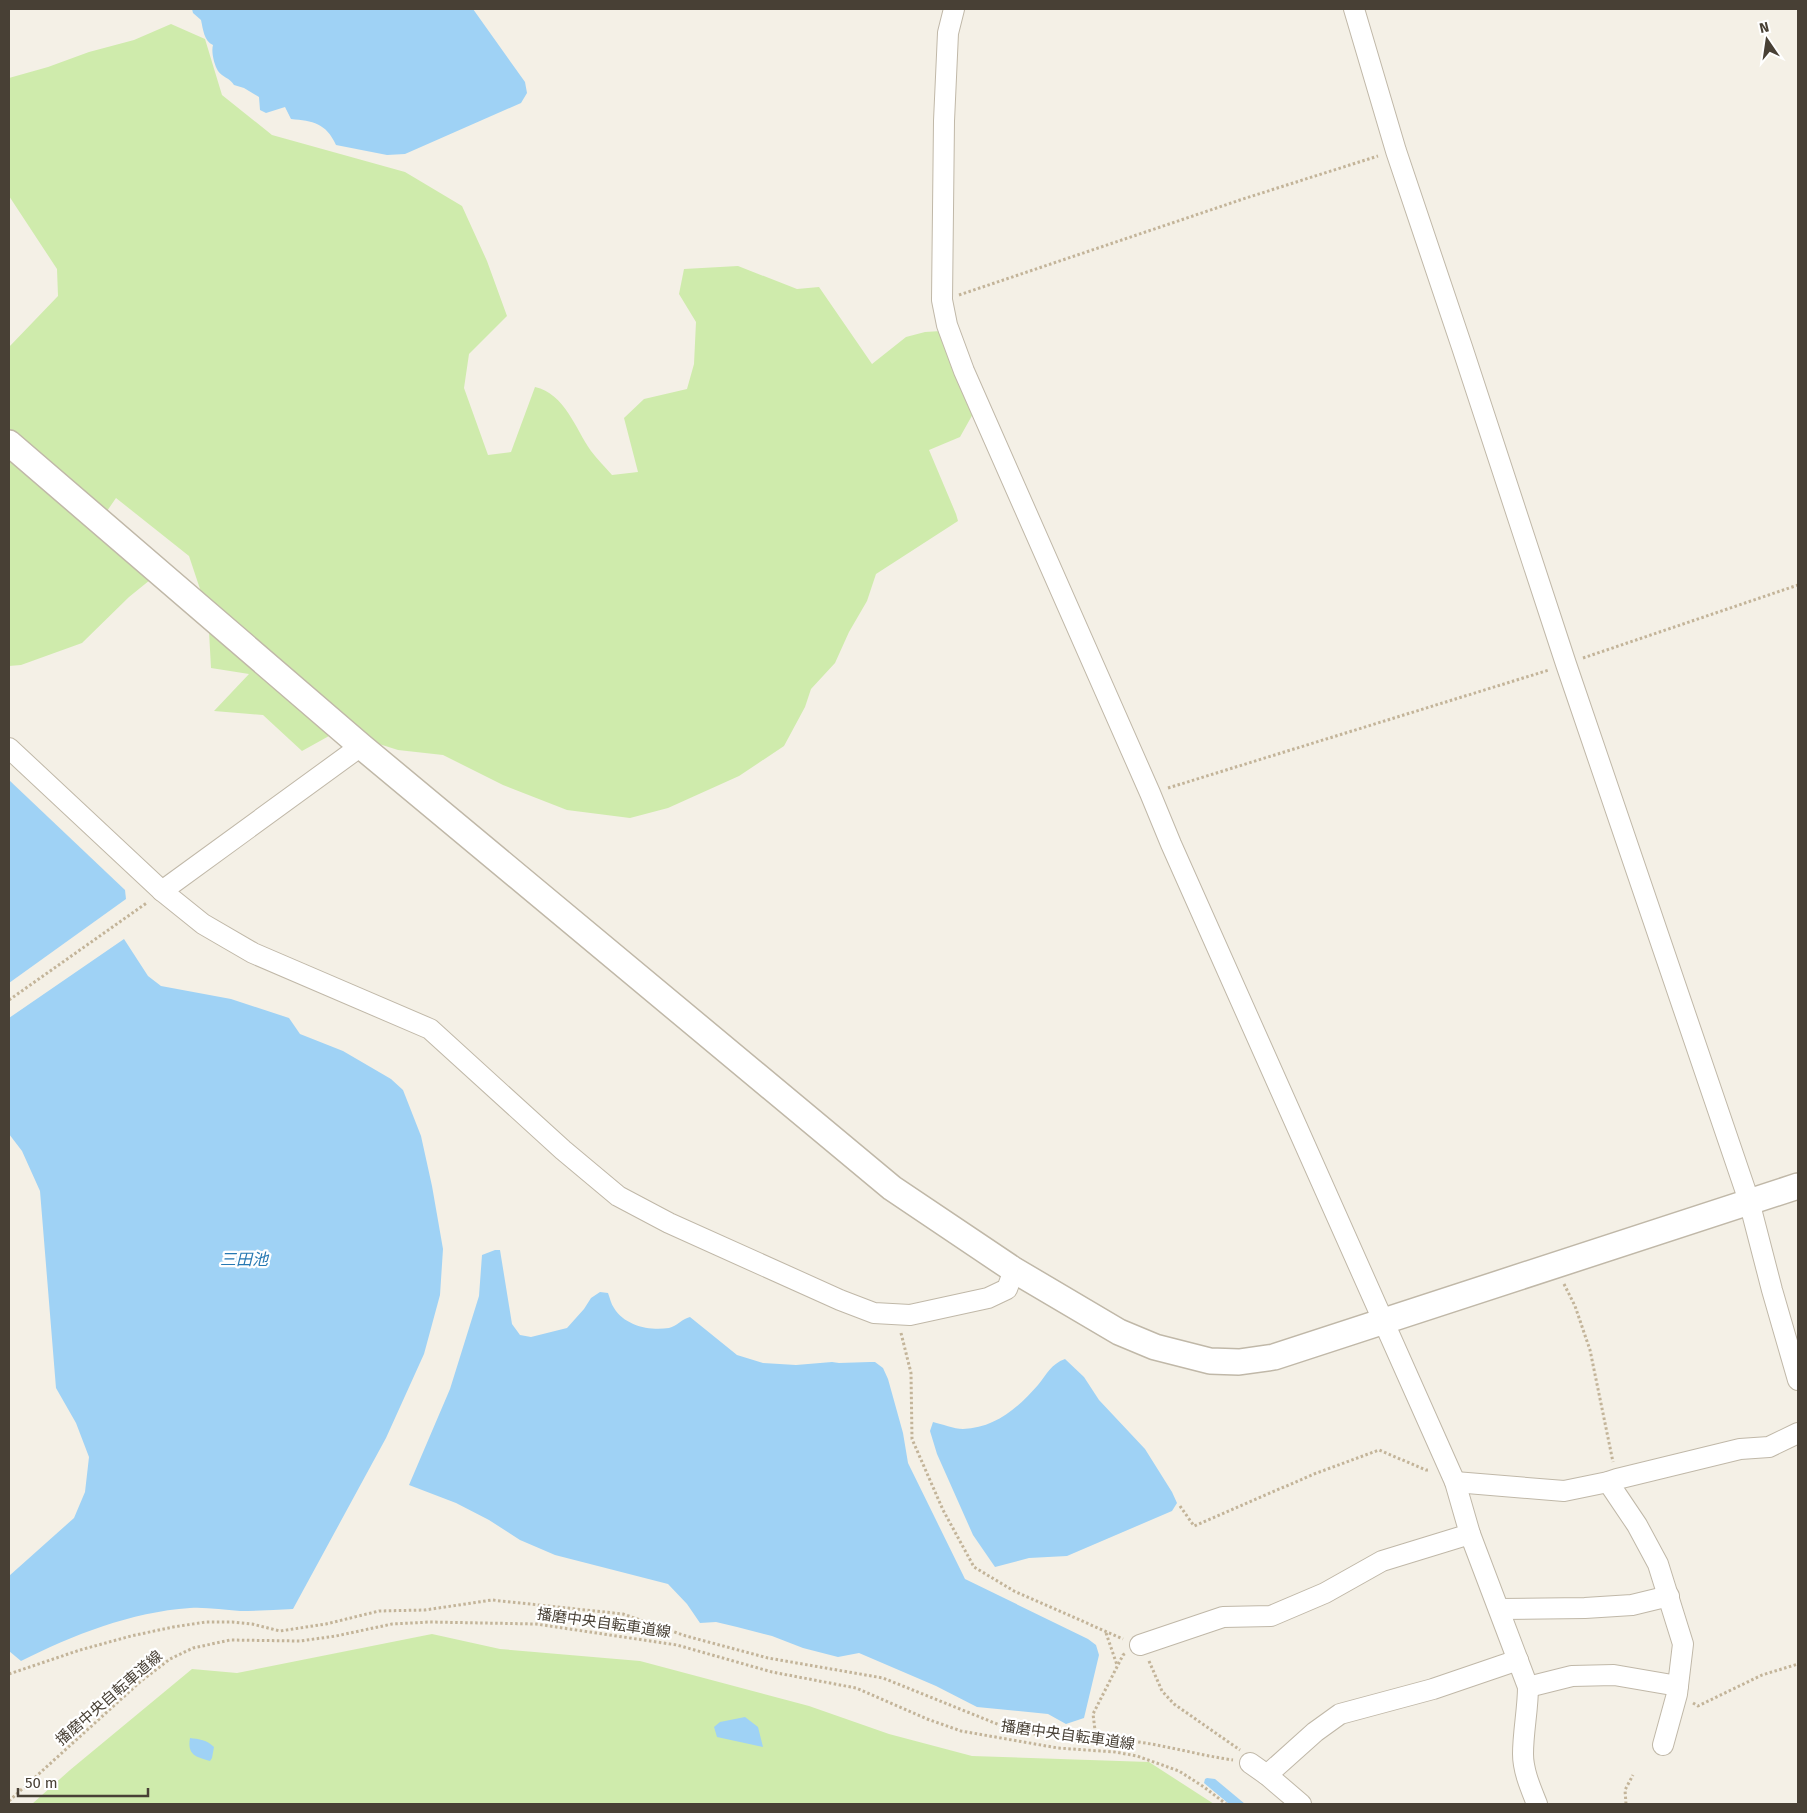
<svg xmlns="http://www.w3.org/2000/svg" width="1807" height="1813" font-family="'Fira Sans','Noto Sans JP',sans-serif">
	<rect width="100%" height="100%" fill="#f4f0e6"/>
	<g fill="#cfebac">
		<path d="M171,24L205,39L222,95L272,135L405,172L462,206L487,261L507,316L469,354L464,388L488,455L511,452L535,387C565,394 575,428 591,451C597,459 605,467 612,475L638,472L624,418L644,399L687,389L694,364L696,322L679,294L684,269L738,266L797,289L819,287L872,364L906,337L925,332L941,331L974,412L960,437L929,450L956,514L958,521L876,574L867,601L849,632L835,663L811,689L805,707L784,746L739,776L668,808L630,818L567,810L503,785L443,755L398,750L338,731L302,751L263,715L214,711L249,674L211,668L208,613L189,556L116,498L96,527L150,580L129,597L82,643L21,665L9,666V347L58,296L57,269L9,196V78L48,67L89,52L134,40Z"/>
		<path d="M432,1634L500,1649L640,1661L809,1706L889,1734L972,1756L1149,1762L1214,1804H32L70,1770L192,1669L237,1673Z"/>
	</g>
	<g fill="#9fd2f5">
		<path d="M192,9H473L525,82L527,93L521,103L405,154L387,155L336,145C326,123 313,121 291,119L285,107L266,113L260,110L259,97L244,88L234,85C230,78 222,77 218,71C214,64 211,52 213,45C204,41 203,29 201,20L193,13Z"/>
		<path d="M9,780L125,890L126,899L9,983Z"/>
		<path d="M124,939L148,976L161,986L231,999L289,1018L300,1034L343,1051L391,1079L403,1090L421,1136L432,1186L443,1249L440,1295L424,1354L386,1438L293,1609C275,1610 257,1611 240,1611C223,1610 207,1607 190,1608C131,1612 73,1635 21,1661L9,1651V1576L74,1518L85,1492L89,1457L76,1423L56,1388L40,1191L22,1151L9,1134V1018Z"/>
		<path d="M495,1250H500L512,1324L520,1335L531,1337L567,1328L584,1309L591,1298L600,1292L608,1293C610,1298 611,1304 614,1308C625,1326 650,1331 669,1328C677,1326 682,1319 690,1317L737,1355L763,1363L796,1365L832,1362L839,1363L870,1362H875L883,1368L888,1379L903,1433L908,1463L965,1579L1088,1639L1096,1645L1099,1655L1084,1718L1066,1724L1048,1714L977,1707L936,1686L859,1653L838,1657L803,1648L772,1636L737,1627L716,1622L700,1623L687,1604L668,1584L555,1555L520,1540L489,1520L456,1503L409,1485L450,1389L479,1296L482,1255Z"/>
		<path d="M1065,1359L1084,1377L1099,1400L1145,1449L1172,1492L1177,1503L1172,1511L1067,1556L1029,1558L995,1567L973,1535L937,1454L930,1431L933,1422C942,1424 954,1429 963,1429C995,1428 1018,1408 1038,1385C1047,1374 1051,1364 1065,1359Z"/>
		<path d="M745,1717L758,1727L763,1747L717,1737L714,1727L720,1722Z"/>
		<path d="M190,1738C199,1739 207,1740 214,1747L212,1758L210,1761C196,1757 187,1755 190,1738Z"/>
		<path d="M1207,1778L1215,1779L1245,1804H1229L1204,1783L1205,1779Z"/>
	</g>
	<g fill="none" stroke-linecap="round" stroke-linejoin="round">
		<defs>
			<g id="minor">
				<path d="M954,9L948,33L944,121L942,300L947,325L964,371L1150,793L1171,844L1455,1482L1470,1534L1528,1687C1528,1709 1523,1732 1523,1754C1523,1771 1531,1789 1537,1804"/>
				<path d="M1354,9L1396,151L1462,347L1566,664L1749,1201L1772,1290L1798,1380"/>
				<path d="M9,748L162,891L203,924L253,953L430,1029L563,1150L618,1196L669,1223L840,1300L874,1313L910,1315L988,1298L1007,1289L1014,1270"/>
				<path d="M162,891L361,746"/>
				<path d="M1455,1482L1564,1491L1608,1482L1617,1479L1740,1449L1769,1447L1798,1433"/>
				<path d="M1608,1482L1637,1525L1658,1564L1683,1644L1677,1694L1663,1745"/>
				<path d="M1499,1609L1585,1608L1632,1605L1669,1596"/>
				<path d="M1140,1645L1223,1617L1271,1616L1325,1593L1382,1561L1470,1534"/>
				<path d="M1528,1687L1572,1676L1614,1675L1678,1686"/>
				<path d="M1250,1763L1267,1775L1301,1804"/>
				<path d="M1267,1775L1315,1732L1340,1714L1433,1689L1518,1660"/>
			</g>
			<path id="tertiary" d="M9,443L361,746L892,1188L1014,1270L1119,1332L1155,1347L1210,1361L1239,1362L1274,1357L1798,1186"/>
		</defs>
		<use href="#minor" stroke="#c0b8a8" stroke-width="22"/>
		<use href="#tertiary" stroke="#c0b8a8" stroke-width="28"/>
		<g stroke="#c3b499" stroke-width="3" stroke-dasharray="2.5 2.5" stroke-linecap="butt">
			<path d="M959,295L1246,198L1378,156"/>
			<path d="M1583,658L1798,585"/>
			<path d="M1168,788L1549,670"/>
			<path d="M9,1000L148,902"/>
			<path d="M1564,1284L1575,1306L1590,1350L1613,1462"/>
			<path d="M901,1333L911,1373L912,1439L943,1510L974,1567L1014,1591L1123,1639"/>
			<path d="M1180,1506L1194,1526L1314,1474L1379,1450L1426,1470H1430"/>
			<path d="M1106,1633L1117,1665"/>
			<path d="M1149,1661L1162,1691L1174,1704L1240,1750"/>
			<path d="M9,1674L80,1650L131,1636L173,1627L206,1622H232L252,1624L280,1631L326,1624L379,1611L425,1610L492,1600L623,1614L686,1636L768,1658L883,1678L1012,1730C1051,1739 1092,1736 1131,1741C1165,1745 1198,1755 1233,1760"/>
			<path d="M1693,1703L1698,1706L1762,1675L1798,1664"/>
			<path d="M1096,1738L1093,1714L1123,1655L1126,1653"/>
			<path d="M9,1801L140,1682L170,1659L193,1648L230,1640L300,1641L336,1636L392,1624L430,1622L536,1624L677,1645L772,1672L856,1688L927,1719L961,1731L1058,1748L1115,1752L1137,1756L1179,1771L1204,1787L1226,1804"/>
			<path d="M1626,1804L1625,1790L1633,1775"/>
		</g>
		<use href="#minor" stroke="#fff" stroke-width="20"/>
		<use href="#tertiary" stroke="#fff" stroke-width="25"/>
	</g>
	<g text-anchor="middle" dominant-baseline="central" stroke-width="4.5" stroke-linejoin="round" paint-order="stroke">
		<g font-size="15" fill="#484035" stroke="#fff">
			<text transform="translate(604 1623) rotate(8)">播磨中央自転車道線</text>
			<text transform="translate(109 1698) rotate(-41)">播磨中央自転車道線</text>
			<text transform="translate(1068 1735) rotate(8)">播磨中央自転車道線</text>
		</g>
		<g font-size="16" font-style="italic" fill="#2678b2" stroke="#fff">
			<text x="244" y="1259">三田池</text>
		</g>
	</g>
	<rect width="1807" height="1813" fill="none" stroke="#484035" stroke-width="20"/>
	<g transform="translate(1767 40) rotate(347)" stroke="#ffffff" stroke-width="4" paint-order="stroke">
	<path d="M0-4L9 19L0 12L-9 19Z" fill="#484035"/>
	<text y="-8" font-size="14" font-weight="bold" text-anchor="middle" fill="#484035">N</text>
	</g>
	<path d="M18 1788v8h130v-8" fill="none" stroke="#484035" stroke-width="2.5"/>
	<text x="25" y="1788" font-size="15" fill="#484035" stroke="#ffffff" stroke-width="4" paint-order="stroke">50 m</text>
</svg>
